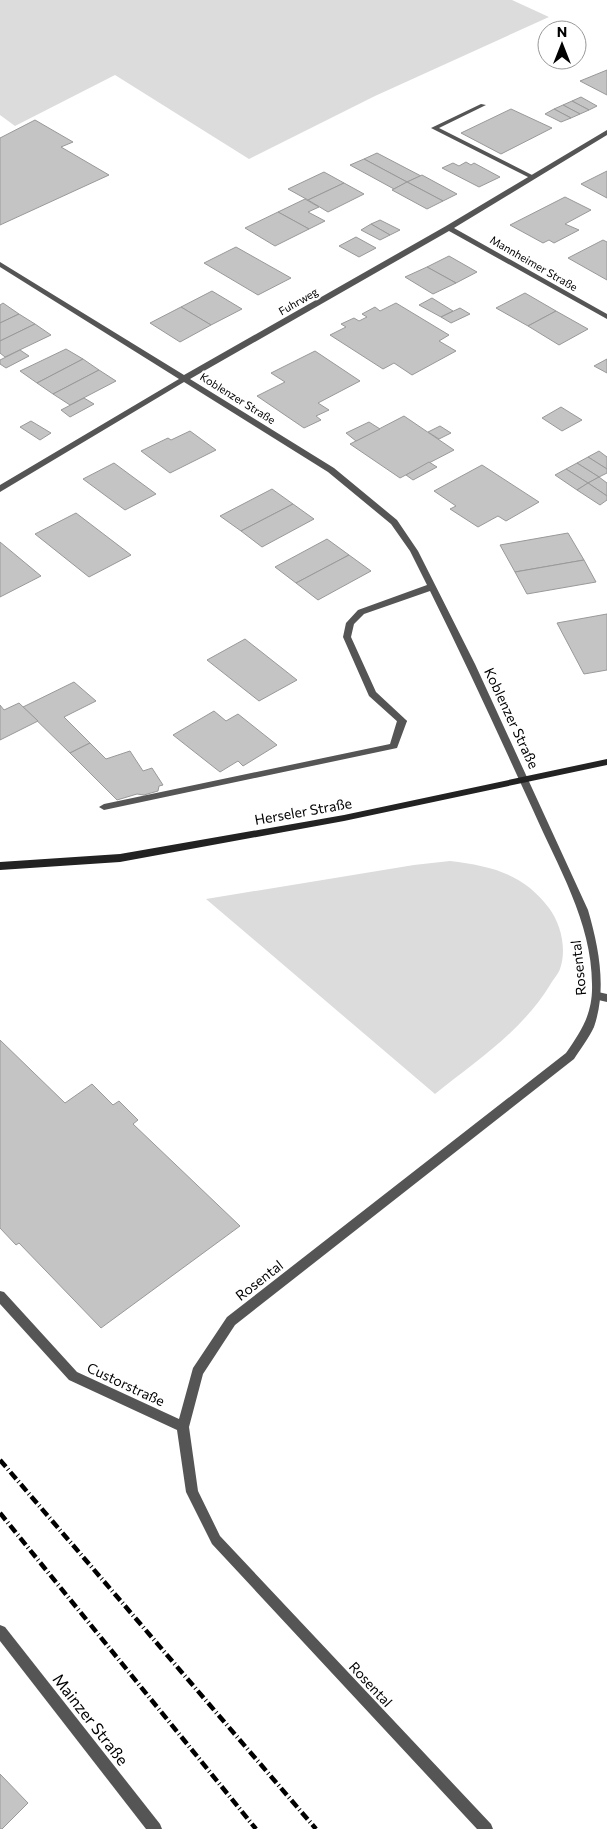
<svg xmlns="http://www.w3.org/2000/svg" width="607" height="1829" font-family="Commissioner,sans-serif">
	<rect width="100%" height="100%" fill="#fff"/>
	<g fill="#dcdcdc">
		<path d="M0,0H512L549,17L375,96L249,159L115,75L15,126L0,115Z"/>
		<path d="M450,861C490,866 523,873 549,908C561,924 567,949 560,969C558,974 553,980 550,985C522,1031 476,1061 435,1094L206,899L414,865Z"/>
	</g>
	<g fill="#c4c4c4" stroke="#999">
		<path d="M607,70V95L580,81Z"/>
		<path d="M581,97L597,106L589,110L572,101Z"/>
		<path d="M572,101L589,110L580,114L563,105Z"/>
		<path d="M563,105L580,114L571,118L554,109Z"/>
		<path d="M511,109L552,128L501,154L461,133Z"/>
		<path d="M554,109L571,118L561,122L545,114Z"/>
		<path d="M35,120L73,142L61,147L109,175L0,225V138Z"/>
		<path d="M377,153L421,176L407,182L364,159Z"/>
		<path d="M364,159L407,182L394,189L350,165Z"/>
		<path d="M466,162L471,165L474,163L500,177L479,187L442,168L453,163L459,166Z"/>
		<path d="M607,171V198L581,184Z"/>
		<path d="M324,172L344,183L308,200L288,189Z"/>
		<path d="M422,175L457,194L443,201L407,182Z"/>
		<path d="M407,182L443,201L427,209L392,190Z"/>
		<path d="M344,183L364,194L328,212L308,200Z"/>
		<path d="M565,197L591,210L565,224L579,230L554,243L549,240L543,243L510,225Z"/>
		<path d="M305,199L319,207L308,212L325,221L309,229L278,212Z"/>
		<path d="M278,212L309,229L275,246L245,228Z"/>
		<path d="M380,220L400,230L390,235L371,224Z"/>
		<path d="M371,224L390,235L380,240L361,230Z"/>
		<path d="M356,237L376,248L359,257L339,246Z"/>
		<path d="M603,240L607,242V280L568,258Z"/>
		<path d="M236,247L291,278L258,295L204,263Z"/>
		<path d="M449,256L477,272L456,283L427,267Z"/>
		<path d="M427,267L456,283L433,294L405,277Z"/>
		<path d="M212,291L242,309L211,325L181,307Z"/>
		<path d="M525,293L556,311L528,326L496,308Z"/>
		<path d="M432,298L453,311L441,317L419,305Z"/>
		<path d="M3,303L19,314L0,323V305Z"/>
		<path d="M396,303L449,335L439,341L456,351L412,375L394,363L383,369L330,335L346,327L341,324L354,318L359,321L367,317L362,314L375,307L380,311Z"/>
		<path d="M181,307L211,325L180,342L150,323Z"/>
		<path d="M460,308L470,314L451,323L441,317Z"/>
		<path d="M556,311L588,329L559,345L528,326Z"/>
		<path d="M19,314L35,324L0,341V323Z"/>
		<path d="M35,324L51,335L5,357L0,353V341Z"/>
		<path d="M66,349L83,359L37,383L20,371Z"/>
		<path d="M20,350L29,356L6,368L0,364V360Z"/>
		<path d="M315,351L360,381L318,403L329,410L316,416L321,420L304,428L257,396L285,382L271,373Z"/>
		<path d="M83,359L99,370L53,394L37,383Z"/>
		<path d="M607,359V373L594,366Z"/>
		<path d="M99,370L116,381L70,405L53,394Z"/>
		<path d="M84,398L94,404L70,417L61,410Z"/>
		<path d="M561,407L582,420L562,431L542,418Z"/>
		<path d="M404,416L454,450L400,478L350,444Z"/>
		<path d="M31,421L51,433L40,440L20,427Z"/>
		<path d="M369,422L380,429L356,441L346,433Z"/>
		<path d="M440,426L451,433L439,439L428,432Z"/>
		<path d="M190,431L216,450L170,473L141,451L168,438L171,440Z"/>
		<path d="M599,451L607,457V469L588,457Z"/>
		<path d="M588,457L607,469V473L599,477L577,463Z"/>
		<path d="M429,462L437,467L413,480L406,475Z"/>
		<path d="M114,463L156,494L125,510L83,479Z"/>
		<path d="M577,463L599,477L588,483L566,469Z"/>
		<path d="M482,465L539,502L506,521L498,516L478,527L450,509L456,506L434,491Z"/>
		<path d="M566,469L588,483L577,490L555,475Z"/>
		<path d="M599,477L607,483V496L588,483Z"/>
		<path d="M588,483L607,496V500L600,505L577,490Z"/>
		<path d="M272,489L293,504L241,531L220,516Z"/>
		<path d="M293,504L314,519L262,547L241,531Z"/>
		<path d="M76,513L131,555L89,577L35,534Z"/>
		<path d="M568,533L584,560L515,572L500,545Z"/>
		<path d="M327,539L349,555L296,583L275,567Z"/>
		<path d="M0,542L41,576L0,597Z"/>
		<path d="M349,555L371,571L318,600L296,583Z"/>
		<path d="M584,560L596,582L527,594L515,572Z"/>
		<path d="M607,614V670L584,674L557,623Z"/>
		<path d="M245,639L297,680L259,701L207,660Z"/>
		<path d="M74,682L96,701L64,717L90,743L70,753L23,707Z"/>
		<path d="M19,703L38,721L0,740V705L4,710Z"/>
		<path d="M214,711L226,721L238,714L277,745L243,766L238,761L220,772L173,735Z"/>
		<path d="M90,743L106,759L130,751L143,771L152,768L163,785L159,786L158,791L144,795L137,794L117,800L70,753Z"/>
		<path d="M0,1040L65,1103L92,1084L113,1105L119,1101L138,1120L133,1124L240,1226L101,1328L19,1243L16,1245L0,1228Z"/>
		<path d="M0,1774L28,1803L2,1829H0Z"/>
	</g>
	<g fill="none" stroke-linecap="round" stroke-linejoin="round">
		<g fill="#555" fill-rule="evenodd">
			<path d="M481,104L486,105L439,128L534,176V178H530L431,128Z"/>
			<path d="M402,718L407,721L397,748L104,810L99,807L104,804L390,744L397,721Z"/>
			<path d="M598,992L607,994V1002L594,999L593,996L594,993Z"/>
		</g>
		<g fill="#555" fill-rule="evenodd">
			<path d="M607,130V135L454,228L607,314V319L449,231L190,379L334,468L397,520L418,551L475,664L588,910C599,948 607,989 594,1027C589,1038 581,1048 574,1059L235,1325L203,1374L189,1427L198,1491L220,1536L491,1824L493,1829H477L212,1544L186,1492L177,1430L69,1380L0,1304V1291L4,1292L77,1372L179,1419L193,1368L227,1317L566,1053C582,1030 593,1013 592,984C592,922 557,865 533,810C499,736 466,663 430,591L364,614L354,624L351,637L376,692L405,719L407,721L405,723H399L369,696L343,637L346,623L358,610L427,585L410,551L391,524L328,472L184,382L0,492V485L179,379L0,267V262L184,375L446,226Z"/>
			<path d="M0,1625L5,1627L160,1824L162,1829H146L0,1641Z"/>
		</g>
		<path fill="#222" fill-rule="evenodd" d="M607,759V765L344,821L120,862L0,870V862L120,854L344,815Z"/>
		<g stroke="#000" stroke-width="4.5" stroke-dasharray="9 3 1 3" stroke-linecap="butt">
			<path d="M0,1460L316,1829"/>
			<path d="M0,1513L256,1829"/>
		</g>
	</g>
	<g text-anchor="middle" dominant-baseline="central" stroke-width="4.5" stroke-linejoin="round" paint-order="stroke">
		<g font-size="11" fill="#000" stroke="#fff">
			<text transform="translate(534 263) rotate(30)">Mannheimer Straße</text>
			<text transform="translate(298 301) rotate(-30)">Fuhrweg</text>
			<text transform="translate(238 398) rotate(32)">Koblenzer Straße</text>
		</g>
		<g font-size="14" fill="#000" stroke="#fff">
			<text transform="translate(512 718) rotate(65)">Koblenzer Straße</text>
			<text transform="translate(303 811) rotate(-10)">Herseler Straße</text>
			<text transform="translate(578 968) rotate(-96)">Rosental</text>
			<text transform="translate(259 1280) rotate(-38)">Rosental</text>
			<text transform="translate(126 1384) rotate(25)">Custorstraße</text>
			<text transform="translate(371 1684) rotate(47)">Rosental</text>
		</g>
		<g font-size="16" fill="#000" stroke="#fff">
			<text transform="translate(91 1719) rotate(52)">Mainzer Straße</text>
		</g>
	</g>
	<g transform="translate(562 45)"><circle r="24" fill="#ffffff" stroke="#999999"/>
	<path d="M0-4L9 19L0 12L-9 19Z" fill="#000000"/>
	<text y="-8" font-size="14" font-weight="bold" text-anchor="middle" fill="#000000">N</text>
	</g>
</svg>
